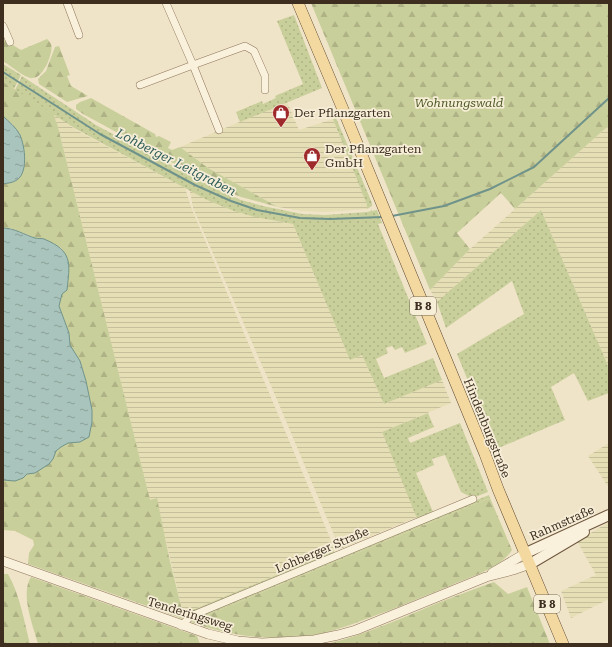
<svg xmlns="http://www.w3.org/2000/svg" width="612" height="647" font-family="'Roboto Serif',serif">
	<defs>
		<pattern id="farmland-rules" width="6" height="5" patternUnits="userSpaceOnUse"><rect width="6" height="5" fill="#e6deb5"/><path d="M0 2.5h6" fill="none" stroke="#c6bf9b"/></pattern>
		<pattern id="grass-dots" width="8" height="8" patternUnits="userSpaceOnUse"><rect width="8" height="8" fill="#c9cf9b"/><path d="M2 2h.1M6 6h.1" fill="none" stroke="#aeb285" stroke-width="1.8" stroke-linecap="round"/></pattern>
		<pattern id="forest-firs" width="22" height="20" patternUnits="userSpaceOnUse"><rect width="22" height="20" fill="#c9cf9b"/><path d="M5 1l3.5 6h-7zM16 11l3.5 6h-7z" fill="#aeb285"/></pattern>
		<pattern id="water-ripples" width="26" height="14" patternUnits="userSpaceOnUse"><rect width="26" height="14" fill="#a9c4bc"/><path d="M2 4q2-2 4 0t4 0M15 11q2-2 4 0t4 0" fill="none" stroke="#8ba098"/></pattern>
	</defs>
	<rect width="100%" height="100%" fill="#f0e4c8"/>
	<g fill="url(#farmland-rules)">
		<path d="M287,102L299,130L333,119L367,205V209L325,212L302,211L278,207L208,168L180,147Z"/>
		<path d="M54,114L76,130L185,188L191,207L330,538L334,551L183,614L156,498L150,501L57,123H56Z"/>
		<path d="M607,127L609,129V368L541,210L437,302L430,290L470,249Z"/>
		<path d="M190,191L208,200L234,211L274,221L293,224L350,360L362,355L384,404L442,380L451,403L382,432L417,517L340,549L272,388L193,208Z"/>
		<path d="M609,443V488L588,456Z"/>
		<path d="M609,522V599L571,618L561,591L596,575L577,541Z"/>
	</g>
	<g fill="url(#grass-dots)">
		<path d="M294,15L322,88L240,122L236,112L262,101L263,104L276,98L275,96L303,84L277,21Z"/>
		<path d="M3,64L21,75L14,89L3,82Z"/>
		<path d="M22,76L96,125L216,189L241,200L263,206L302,214L325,215L367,212L371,211L372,209V211L377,210L382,223L378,224L427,344L405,353L402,347L395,350L392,346L386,348L388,353L376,359L384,378L433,358L442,380L384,404L362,355L350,360L293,224L255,217L234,211L207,200L76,129L15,90Z"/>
		<path d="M336,118L372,203V206L367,209V205L333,119Z"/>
		<path d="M541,210L609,368V393L588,401L574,373L551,387L565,420L496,449L457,354L524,314L512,281L446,328L437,302Z"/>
		<path d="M428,413L434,427L408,438L410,443L460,423L488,492L473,498L461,492L445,455L432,459L434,465L416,473L434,514L418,521L382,432Z"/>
		<path d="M489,495L490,498L191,622V619L194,616Z"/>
		<path d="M334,551L335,555L182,619L178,617V616L183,614Z"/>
	</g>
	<g fill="url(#forest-firs)">
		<path d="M311,3H609V129L607,127L515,209L501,193L457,233L470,249L430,290Z"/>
		<path d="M3,39L21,50L47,39C49,41 50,42 51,44C54,53 43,78 33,78C25,79 10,65 3,61Z"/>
		<path d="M59,46L70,75L67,76L71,86L88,96L67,102L39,84L38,79L46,71L55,47Z"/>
		<path d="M3,82L54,114L56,122L57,123L150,500L157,498L169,557L183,614L178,616V617L28,564L29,553L34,545L33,540L15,531L3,530V480L31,473L53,459L56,451L61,447L68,443L80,442L89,437L92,422V410L86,381L80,361L70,345L69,333L59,306L62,294L68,259L61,248L43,239L36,238L10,228H3V184L16,181L13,125L3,116Z"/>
		<path d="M91,98L155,134L156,137L159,136L171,142L168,148L172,150L180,147L208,168L278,207L241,197L217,187L83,114L76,109V105L80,102Z"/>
		<path d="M490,498L512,550C500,569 472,576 452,585C431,594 409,602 388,611C365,619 342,629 319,634C276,642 231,637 191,622Z"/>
		<path d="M3,574H8C20,595 24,621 30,644H3Z"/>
		<path d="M31,577L197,636L200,644H38C33,625 20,594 31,577Z"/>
		<path d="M494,582L508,594L527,587L550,644H327C369,634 407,615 448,599C463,593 478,588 494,582Z"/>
	</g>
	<g fill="url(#water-ripples)" stroke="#6f938a">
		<path d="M3,116C9,122 16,127 20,135C25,146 29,175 15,181C12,183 7,183 3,184Z"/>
		<path d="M3,228C14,228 25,235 35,238C38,239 42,238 44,239C73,251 70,263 67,290L62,294L59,306L69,333L70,345L80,361L86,381L92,410V422L89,437L80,442L68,443L61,447L56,451L53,459L49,464L35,473L27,474L23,478L15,481L3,480Z"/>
	</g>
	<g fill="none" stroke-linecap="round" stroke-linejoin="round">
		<g stroke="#6f938a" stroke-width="2">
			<path d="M3,72L100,134L195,185L231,201L257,210L300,218L330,219L383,217"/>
			<path d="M392,216L444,206L490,189L534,167L609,98"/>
		</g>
		<defs>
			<g id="minor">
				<path d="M67,3L79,35"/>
				<path d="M3,26L10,42"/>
				<path d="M140,85L193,65L166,3"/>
				<path d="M219,130L193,65L245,46L254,51L265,76V90"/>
				<path d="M181,626L191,616L473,499"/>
			</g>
			<g id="tertiary">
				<path d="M3,561L208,634L238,641L262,643L314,640L338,635L356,630L486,577L513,570L530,564"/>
				<path d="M492,573L526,553"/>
			</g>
			<g id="secondary">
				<path d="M526,553L609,515"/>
				<path d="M530,564L584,532"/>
			</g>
			<path id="primary" d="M298,3L347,119L485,454L498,489L563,644"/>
		</defs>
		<use href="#minor" stroke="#8d765c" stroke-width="8"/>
		<use href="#tertiary" stroke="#8d765c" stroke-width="10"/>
		<use href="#secondary" stroke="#6f573f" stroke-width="12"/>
		<use href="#primary" stroke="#5b4430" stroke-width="12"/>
		<use href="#minor" stroke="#faf1dc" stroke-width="7"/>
		<use href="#tertiary" stroke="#faf1dc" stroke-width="9"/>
		<use href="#secondary" stroke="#faf1dc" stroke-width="10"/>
		<use href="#primary" stroke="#f3d9a0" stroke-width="11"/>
	</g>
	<defs>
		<symbol id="shop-pin" viewBox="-11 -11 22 30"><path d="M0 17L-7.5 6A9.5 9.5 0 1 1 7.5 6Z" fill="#9e2a2b" stroke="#f7eed8"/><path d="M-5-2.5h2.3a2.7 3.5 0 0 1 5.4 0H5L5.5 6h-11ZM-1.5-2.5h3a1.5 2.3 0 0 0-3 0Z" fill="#fff"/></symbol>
	</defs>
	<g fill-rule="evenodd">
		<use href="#shop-pin" x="271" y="103" width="20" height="27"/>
		<use href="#shop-pin" x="302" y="146" width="20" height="27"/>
	</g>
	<g text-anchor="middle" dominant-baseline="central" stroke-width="3.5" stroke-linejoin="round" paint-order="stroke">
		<g fill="#f7eed8" stroke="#756857" stroke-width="1">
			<rect x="410" y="297" width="26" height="18" rx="3"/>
			<rect x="534" y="595" width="26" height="18" rx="3"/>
		</g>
		<g font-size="11" font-weight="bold" fill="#3d2e20">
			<text x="423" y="306">B 8</text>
			<text x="547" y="604">B 8</text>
		</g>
		<g font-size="12" font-style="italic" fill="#4d5a26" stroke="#f7eed8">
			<text x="459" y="103">Wohnungswald</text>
		</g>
		<g font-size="12" fill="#3d2e20" stroke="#f7eed8" text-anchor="start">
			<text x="294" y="113">Der Pflanzgarten</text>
			<text x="325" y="149">Der Pflanzgarten<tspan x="325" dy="14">GmbH</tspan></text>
		</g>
		<g font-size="12" fill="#3d2e20" stroke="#f7eed8">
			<text transform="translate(487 428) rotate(68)">Hindenburgstraße</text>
			<text transform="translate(562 523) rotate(-24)">Rahmstraße</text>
			<text transform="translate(322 550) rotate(-23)">Lohberger Straße</text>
			<text transform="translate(190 614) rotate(17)">Tenderingsweg</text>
		</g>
		<g font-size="13" font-style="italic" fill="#2f5d5a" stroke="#f7eed8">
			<text transform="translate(176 162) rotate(27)">Lohberger Leitgraben</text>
		</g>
	</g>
	<rect width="612" height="647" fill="none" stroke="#3d2e20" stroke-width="8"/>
</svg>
